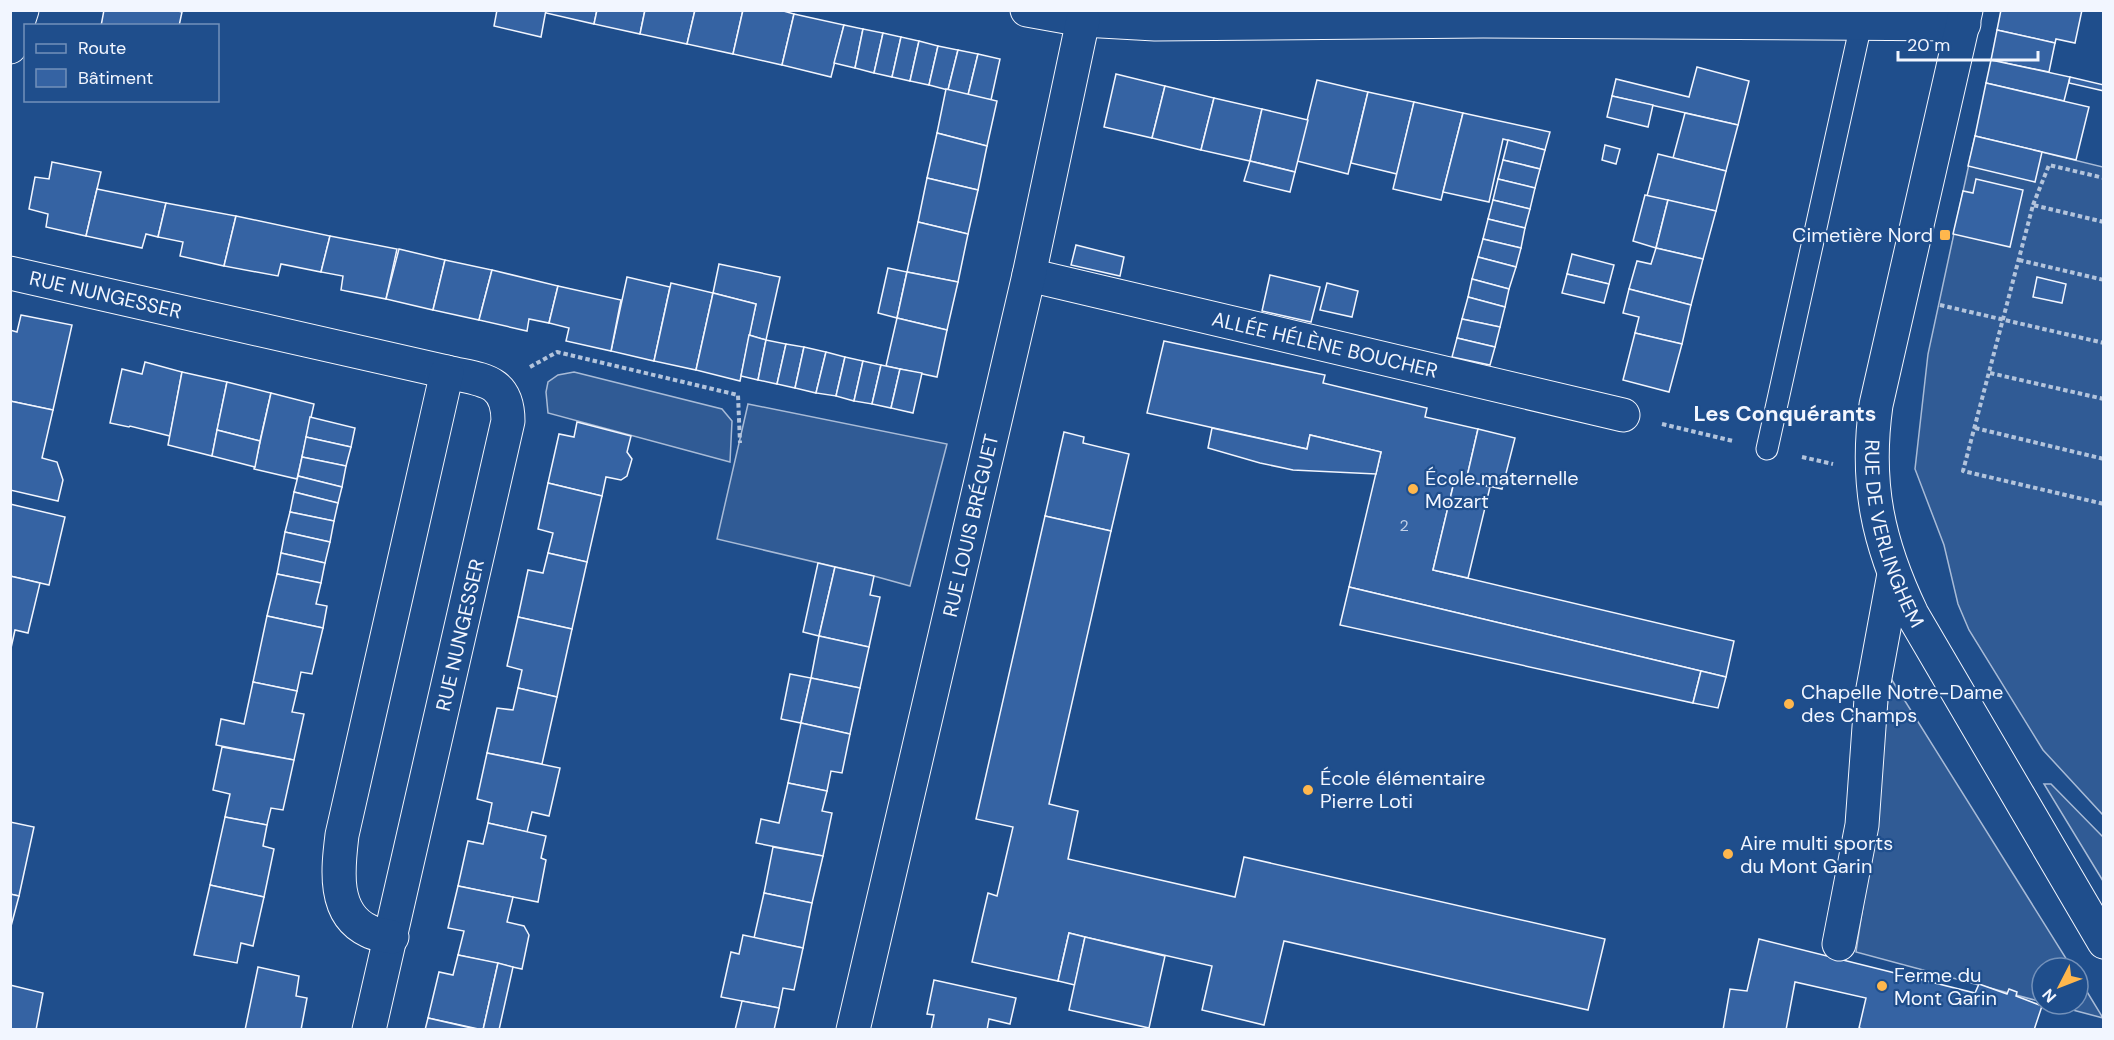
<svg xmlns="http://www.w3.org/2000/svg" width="2114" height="1040" font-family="'DM Sans',sans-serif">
	<rect width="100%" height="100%" fill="#1f4e8c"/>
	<g fill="#305b95" stroke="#a8bbd7" stroke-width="1.5">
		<path d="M1975,136L2103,167V815L2043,750L1969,630L1958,604L1944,545L1915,469L1928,354Z"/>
		<path d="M574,372L722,409L732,421L730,462L548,413L546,392L548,382L558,375Z"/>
		<path d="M748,404L947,444L910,586L874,576L717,539Z"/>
		<path d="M1890,677L2072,968H2042V1002L1856,952L1877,813Z"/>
		<path d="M2044,784H2051L2103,837V881Z"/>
		<path d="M2078,977L2103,1018L2050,1004H2078Z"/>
	</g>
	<g fill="#3563a3" stroke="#f2f6ff" stroke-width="1.5">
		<path d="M104,10H175L182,12L179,26H101Z"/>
		<path d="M497,10H546L541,37L494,26Z"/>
		<path d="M546,10H597L594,24L546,13Z"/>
		<path d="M597,10H645L640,34L594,24Z"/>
		<path d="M645,10H695L687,44L640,34Z"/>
		<path d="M695,10H743L733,54L687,44Z"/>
		<path d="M743,10H780L794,14L782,65L733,54Z"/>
		<path d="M2001,10H2082L2075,43L2056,39L2055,43L1997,30Z"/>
		<path d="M794,14L844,25L831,77L782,65Z"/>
		<path d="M844,25L863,29L855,68L834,63Z"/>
		<path d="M863,29L883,33L874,73L855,68Z"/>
		<path d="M1997,30L2055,43L2049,72L1991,60Z"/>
		<path d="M883,33L901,37L892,77L874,73Z"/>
		<path d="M901,37L919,41L910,81L892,77Z"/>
		<path d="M919,41L938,46L929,85L910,81Z"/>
		<path d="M938,46L958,50L948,90L929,85Z"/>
		<path d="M958,50L978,54L968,95L948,90Z"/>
		<path d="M978,54L1000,59L991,100L968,95Z"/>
		<path d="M1991,60L2070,77L2064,101L1986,83Z"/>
		<path d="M1697,67L1749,81L1738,125L1612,96L1616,79L1689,97Z"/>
		<path d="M1116,74L1165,86L1152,138L1104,127Z"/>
		<path d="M2070,77L2104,85V91L2069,83Z"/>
		<path d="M1317,80L1368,92L1348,174L1297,161Z"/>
		<path d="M1986,83L2089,107L2076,160L1975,136Z"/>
		<path d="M1165,86L1214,98L1201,150L1152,138Z"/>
		<path d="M946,89L997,101L987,146L937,133Z"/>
		<path d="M1368,92L1414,102L1397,174L1351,163Z"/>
		<path d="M1612,96L1653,105L1648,127L1607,117Z"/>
		<path d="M1214,98L1262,109L1250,161L1201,150Z"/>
		<path d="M1414,102L1463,113L1441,200L1393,189Z"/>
		<path d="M1262,109L1308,120L1295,172L1250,161Z"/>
		<path d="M1463,113L1550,132L1545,150L1503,139L1489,202L1443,192Z"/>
		<path d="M1685,113L1738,125L1726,171L1673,158Z"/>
		<path d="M937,133L987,146L978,190L927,178Z"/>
		<path d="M1975,136L2042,152L2035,182L1968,166Z"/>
		<path d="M1508,140L1545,150L1540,169L1503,160Z"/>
		<path d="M1605,145L1620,149L1616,164L1602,160Z"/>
		<path d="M1658,154L1726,171L1716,211L1647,196Z"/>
		<path d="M1503,160L1540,169L1535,188L1498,179Z"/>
		<path d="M1250,161L1295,172L1290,192L1244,181Z"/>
		<path d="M52,162L101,172L86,236L46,227L48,214L29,209L35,177L49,179Z"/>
		<path d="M927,178L978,190L968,234L918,222Z"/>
		<path d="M1498,179L1535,188L1530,209L1493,200Z"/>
		<path d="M1976,179L2023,190L2010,247L1953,234L1963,191L1973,193Z"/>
		<path d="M97,189L166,203L158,237L146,234L142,248L86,236Z"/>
		<path d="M1645,195L1668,200L1656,248L1633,241Z"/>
		<path d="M1493,200L1530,209L1525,228L1488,219Z"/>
		<path d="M1668,200L1716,211L1703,259L1656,248Z"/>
		<path d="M166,203L236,216L224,266L180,256L183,242L158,237Z"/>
		<path d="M236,216L330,236L321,272L281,264L278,276L224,266Z"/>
		<path d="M1488,219L1525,228L1521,248L1483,239Z"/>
		<path d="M918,222L968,234L958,282L907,272Z"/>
		<path d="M330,236L397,249L386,299L341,290L343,276L321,272Z"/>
		<path d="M1483,239L1521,248L1516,267L1478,257Z"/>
		<path d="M1076,245L1124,257L1120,276L1071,265Z"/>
		<path d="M1656,248L1703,259L1691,305L1629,289L1637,261L1651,264Z"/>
		<path d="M399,249L445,260L433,310L386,299Z"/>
		<path d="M1572,254L1614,265L1609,284L1567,274Z"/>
		<path d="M1478,257L1516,267L1509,289L1472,279Z"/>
		<path d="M445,260L492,270L479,320L433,310Z"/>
		<path d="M719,264L780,277L766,340L749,335L756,304L713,293Z"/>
		<path d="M888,268L907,272L897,318L878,313Z"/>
		<path d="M492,270L558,286L549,323L529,319L527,331L479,320Z"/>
		<path d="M907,272L958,282L947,330L897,318Z"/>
		<path d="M1567,274L1609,284L1604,303L1562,293Z"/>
		<path d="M1270,275L1320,287L1311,322L1262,311Z"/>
		<path d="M627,277L670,287L654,361L611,351Z"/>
		<path d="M2037,277L2066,284L2062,303L2033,297Z"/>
		<path d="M1472,279L1509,289L1505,307L1468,297Z"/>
		<path d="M671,283L713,293L696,370L654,361Z"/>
		<path d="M1327,283L1358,291L1352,317L1320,310Z"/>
		<path d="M558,286L621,300L611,351L566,341L569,328L549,323Z"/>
		<path d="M1629,289L1691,305L1682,344L1635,333L1639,317L1623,313Z"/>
		<path d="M713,293L756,304L740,381L696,370Z"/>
		<path d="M1468,297L1505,307L1500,327L1462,319Z"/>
		<path d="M21,315L72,325L53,410L10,401V330L17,332Z"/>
		<path d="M897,318L947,330L937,377L886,366Z"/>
		<path d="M1462,319L1500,327L1495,347L1457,338Z"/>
		<path d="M1635,333L1682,344L1669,392L1623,380Z"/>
		<path d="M749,335L766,340L758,380L741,376Z"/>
		<path d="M1457,338L1495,347L1490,365L1452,357Z"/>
		<path d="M766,340L786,344L777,384L758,380Z"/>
		<path d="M1164,341L1325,375L1323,383L1427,408L1425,417L1478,429L1466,481L1455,478L1433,570L1734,641L1726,677L1349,587L1381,452L1310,435L1307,449L1147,413Z"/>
		<path d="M786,344L804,347L795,388L777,384Z"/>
		<path d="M804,347L826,352L816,393L795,388Z"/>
		<path d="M826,352L845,357L836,396L816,393Z"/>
		<path d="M845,357L863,361L854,401L836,396Z"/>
		<path d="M863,361L881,365L872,404L854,401Z"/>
		<path d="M145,362L182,372L170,436L130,426L129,427L110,423L122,369L142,374Z"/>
		<path d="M881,365L900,369L891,408L872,404Z"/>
		<path d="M900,369L922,373L913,413L891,408Z"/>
		<path d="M182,372L227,382L212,456L168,445Z"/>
		<path d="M227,382L271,393L260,441L217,430Z"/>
		<path d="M271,393L314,404L297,479L254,469Z"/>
		<path d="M10,401L53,410L42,458L57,462L63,480L58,501L10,490Z"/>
		<path d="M310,417L355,428L351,447L306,437Z"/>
		<path d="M577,422L631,436L627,452L632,459L627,476L621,480L606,477L602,496L548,483L559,434L574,437Z"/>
		<path d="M1212,428L1307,449L1310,435L1381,452L1376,474L1293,470L1260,463L1208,448Z"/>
		<path d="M1478,429L1515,438L1502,489L1466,481Z"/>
		<path d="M217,430L260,441L255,467L212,456Z"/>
		<path d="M1064,432L1084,437L1083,443L1129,454L1111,531L1045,516Z"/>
		<path d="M306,437L351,447L346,466L302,457Z"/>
		<path d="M302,457L346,466L342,487L298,476Z"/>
		<path d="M298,476L342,487L338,503L294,492Z"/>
		<path d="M1455,478L1490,487L1468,578L1433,570Z"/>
		<path d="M548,483L602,496L587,562L548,553L553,533L538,529Z"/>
		<path d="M294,492L338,503L334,521L290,512Z"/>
		<path d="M10,504L65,517L49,585L10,576Z"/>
		<path d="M290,512L334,521L330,542L285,532Z"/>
		<path d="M1045,516L1111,531L1049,804L1078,811L1068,859L1235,897L1244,857L1605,939L1588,1010L1284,941L1264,1025L1202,1010L1212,966L1085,937L1069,933L1058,981L972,962L988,893L997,896L1013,827L976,819Z"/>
		<path d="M285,532L330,542L325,563L281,553Z"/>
		<path d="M281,553L325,563L321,583L277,574Z"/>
		<path d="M548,553L587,562L572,629L518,617L528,570L543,573Z"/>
		<path d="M818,563L835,567L819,636L803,632Z"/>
		<path d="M835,567L874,576L870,595L880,597L869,647L819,636Z"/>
		<path d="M277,574L321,583L316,604L327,606L323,628L267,616Z"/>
		<path d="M10,576L40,583L28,633L15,630L11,648Z"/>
		<path d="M1349,587L1701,671L1693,703L1340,625Z"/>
		<path d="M267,616L323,628L312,674L301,672L297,691L253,682Z"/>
		<path d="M518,617L572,629L557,697L518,688L522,670L507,666Z"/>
		<path d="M819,636L869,647L860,688L811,678Z"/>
		<path d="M1701,671L1726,677L1718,708L1693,703Z"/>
		<path d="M790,674L811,678L801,723L781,719Z"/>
		<path d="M811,678L860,688L850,734L801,723Z"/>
		<path d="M253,682L297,691L292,712L304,714L294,760L216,745L221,719L244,724Z"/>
		<path d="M518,688L557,697L542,764L487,753L497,708L513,710Z"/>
		<path d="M801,723L850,734L842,773L831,771L827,791L788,783Z"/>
		<path d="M222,747L294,760L283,810L271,808L267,825L225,817L230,794L213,790Z"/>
		<path d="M487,753L560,768L549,816L532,812L527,832L488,823L492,803L477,799Z"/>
		<path d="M788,783L827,791L822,811L832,813L823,856L756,843L761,819L779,823Z"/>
		<path d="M225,817L267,825L263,846L274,849L264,897L210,885Z"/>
		<path d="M10,822L34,827L19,896L10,894Z"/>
		<path d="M488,823L546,836L541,858L546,860L538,902L458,886L468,841L483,844Z"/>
		<path d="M773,847L823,856L812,903L764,893Z"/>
		<path d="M210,885L264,897L253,946L241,943L237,963L194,955Z"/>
		<path d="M458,886L513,897L507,922L524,926L529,935L522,969L458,955L464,931L448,928Z"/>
		<path d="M764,893L812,903L803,948L754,938Z"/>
		<path d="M10,894L19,896L10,930Z"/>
		<path d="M1069,933L1085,937L1075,985L1058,981Z"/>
		<path d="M743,935L803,948L794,990L783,988L779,1008L721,997L731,952L739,954Z"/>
		<path d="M1085,937L1165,956L1149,1028L1069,1010Z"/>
		<path d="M1759,939L1975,993L1979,984L2007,994L2009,989L2017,992L2016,996L2042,1006L2034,1030H1866L1859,1028L1866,998L1795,982L1786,1030H1723L1730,989L1747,991Z"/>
		<path d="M458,955L498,963L483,1030L428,1018L439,972L453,975Z"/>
		<path d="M498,963L513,967L499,1030H483Z"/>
		<path d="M258,967L299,976L296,996L307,998L301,1030H245Z"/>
		<path d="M934,980L1016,998L1010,1024L989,1019L987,1030H931L934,1015L927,1014Z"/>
		<path d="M10,985L43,993L36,1030H10Z"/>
		<path d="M742,1001L779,1008L774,1030H735Z"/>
		<path d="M428,1018L480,1030H425Z"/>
	</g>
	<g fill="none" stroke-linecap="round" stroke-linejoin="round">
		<defs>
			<path id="lane" d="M1767,449L1861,24"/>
			<g id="street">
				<path d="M1027,10L1083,20L1155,24L1483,21L1964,24"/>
				<path id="s1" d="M1966,10L1876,405C1865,484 1878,543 1912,614L2104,942"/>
				<path d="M10,47L22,10"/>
				<path id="s2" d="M10,273L447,372C480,380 508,378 508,421L369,1030"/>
				<path id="s3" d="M1029,275L1623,415"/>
				<path d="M392,937C385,935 376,935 369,931C332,914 338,868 342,835L447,372"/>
				<path d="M1839,944L1862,825L1871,699L1894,574"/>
				<path id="s4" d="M853,1030L1029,275L1083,20"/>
			</g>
		</defs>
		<use href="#lane" stroke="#f2f6ff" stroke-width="23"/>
		<use href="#street" stroke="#f2f6ff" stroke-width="35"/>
		<g stroke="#b3c4dc" stroke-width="4" stroke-dasharray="4.5 3" stroke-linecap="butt">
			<path d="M2033,205L2049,165L2104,178"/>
			<path d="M2104,222L2033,205L1963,471L2104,504"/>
			<path d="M2019,260L2104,280"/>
			<path d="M1940,305L2104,343"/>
			<path d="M530,367L557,352L738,395L740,443"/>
			<path d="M1990,373L2104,399"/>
			<path d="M1662,424L1733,441"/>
			<path d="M1975,428L2104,459"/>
			<path d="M1802,457L1833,464"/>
		</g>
		<use href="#lane" stroke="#1f4e8c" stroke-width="21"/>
		<use href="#street" stroke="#1f4e8c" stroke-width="33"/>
	</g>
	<g fill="#ffb74d" stroke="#1f4e8c" stroke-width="2">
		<rect x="1939" y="229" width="12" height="12" rx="3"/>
		<circle cx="1413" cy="489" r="6"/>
		<circle cx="1789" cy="704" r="6"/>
		<circle cx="1308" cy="790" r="6"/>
		<circle cx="1728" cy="854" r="6"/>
		<circle cx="1882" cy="986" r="6"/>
	</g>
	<g text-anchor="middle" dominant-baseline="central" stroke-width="4.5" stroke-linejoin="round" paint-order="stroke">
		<g font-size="16" fill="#c3d1e8">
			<text x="1404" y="525">2</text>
		</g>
		<g font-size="20" fill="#f2f6ff" stroke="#1f4e8c" text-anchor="start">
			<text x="1933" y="235" text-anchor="end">Cimetière Nord</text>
			<text x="1425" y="478">École maternelle<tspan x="1425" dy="23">Mozart</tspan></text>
			<text x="1801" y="692">Chapelle Notre-Dame<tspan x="1801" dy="23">des Champs</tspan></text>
			<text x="1320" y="778">École élémentaire<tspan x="1320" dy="23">Pierre Loti</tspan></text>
			<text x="1740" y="843">Aire multi sports<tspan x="1740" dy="23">du Mont Garin</tspan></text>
			<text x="1894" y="975">Ferme du<tspan x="1894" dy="23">Mont Garin</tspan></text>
		</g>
		<g font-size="20" fill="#f2f6ff" stroke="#1f4e8c">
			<text stroke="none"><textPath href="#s2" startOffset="98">RUE NUNGESSER</textPath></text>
			<text stroke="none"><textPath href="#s3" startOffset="304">ALLÉE HÉLÈNE BOUCHER</textPath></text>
			<text stroke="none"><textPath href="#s4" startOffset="518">RUE LOUIS BRÉGUET</textPath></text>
			<text stroke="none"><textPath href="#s1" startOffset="537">RUE DE VERLINGHEM</textPath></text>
			<text transform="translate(460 635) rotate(-77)">RUE NUNGESSER</text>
		</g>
		<g font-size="22" font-weight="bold" fill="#f2f6ff" stroke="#1f4e8c">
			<text x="1785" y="413">Les Conquérants</text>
		</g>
	</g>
	<rect width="2114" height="1040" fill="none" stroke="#f2f6ff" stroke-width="24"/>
	<rect x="24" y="24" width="195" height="78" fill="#1f4e8c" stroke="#7391ba" stroke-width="1.5"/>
	<rect x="36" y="44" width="30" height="9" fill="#1f4e8c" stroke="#7391ba" stroke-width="1.5"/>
	<text x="78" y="54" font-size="18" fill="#f2f6ff">Route</text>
	<rect x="36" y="69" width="30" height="18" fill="#3563a3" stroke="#7391ba" stroke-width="1.5"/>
	<text x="78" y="84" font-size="18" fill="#f2f6ff">Bâtiment</text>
	<g transform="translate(2060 986) rotate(228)"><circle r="28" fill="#1f4e8c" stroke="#7391ba" stroke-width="1.5"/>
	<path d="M0-4.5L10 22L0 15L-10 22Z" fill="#ffb74d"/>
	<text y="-9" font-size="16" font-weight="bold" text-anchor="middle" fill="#f2f6ff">N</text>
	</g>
	<path d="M1898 51v9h140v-9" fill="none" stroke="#f2f6ff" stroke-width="3"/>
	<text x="1907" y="51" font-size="18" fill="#f2f6ff" stroke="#1f4e8c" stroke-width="4.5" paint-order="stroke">20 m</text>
</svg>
